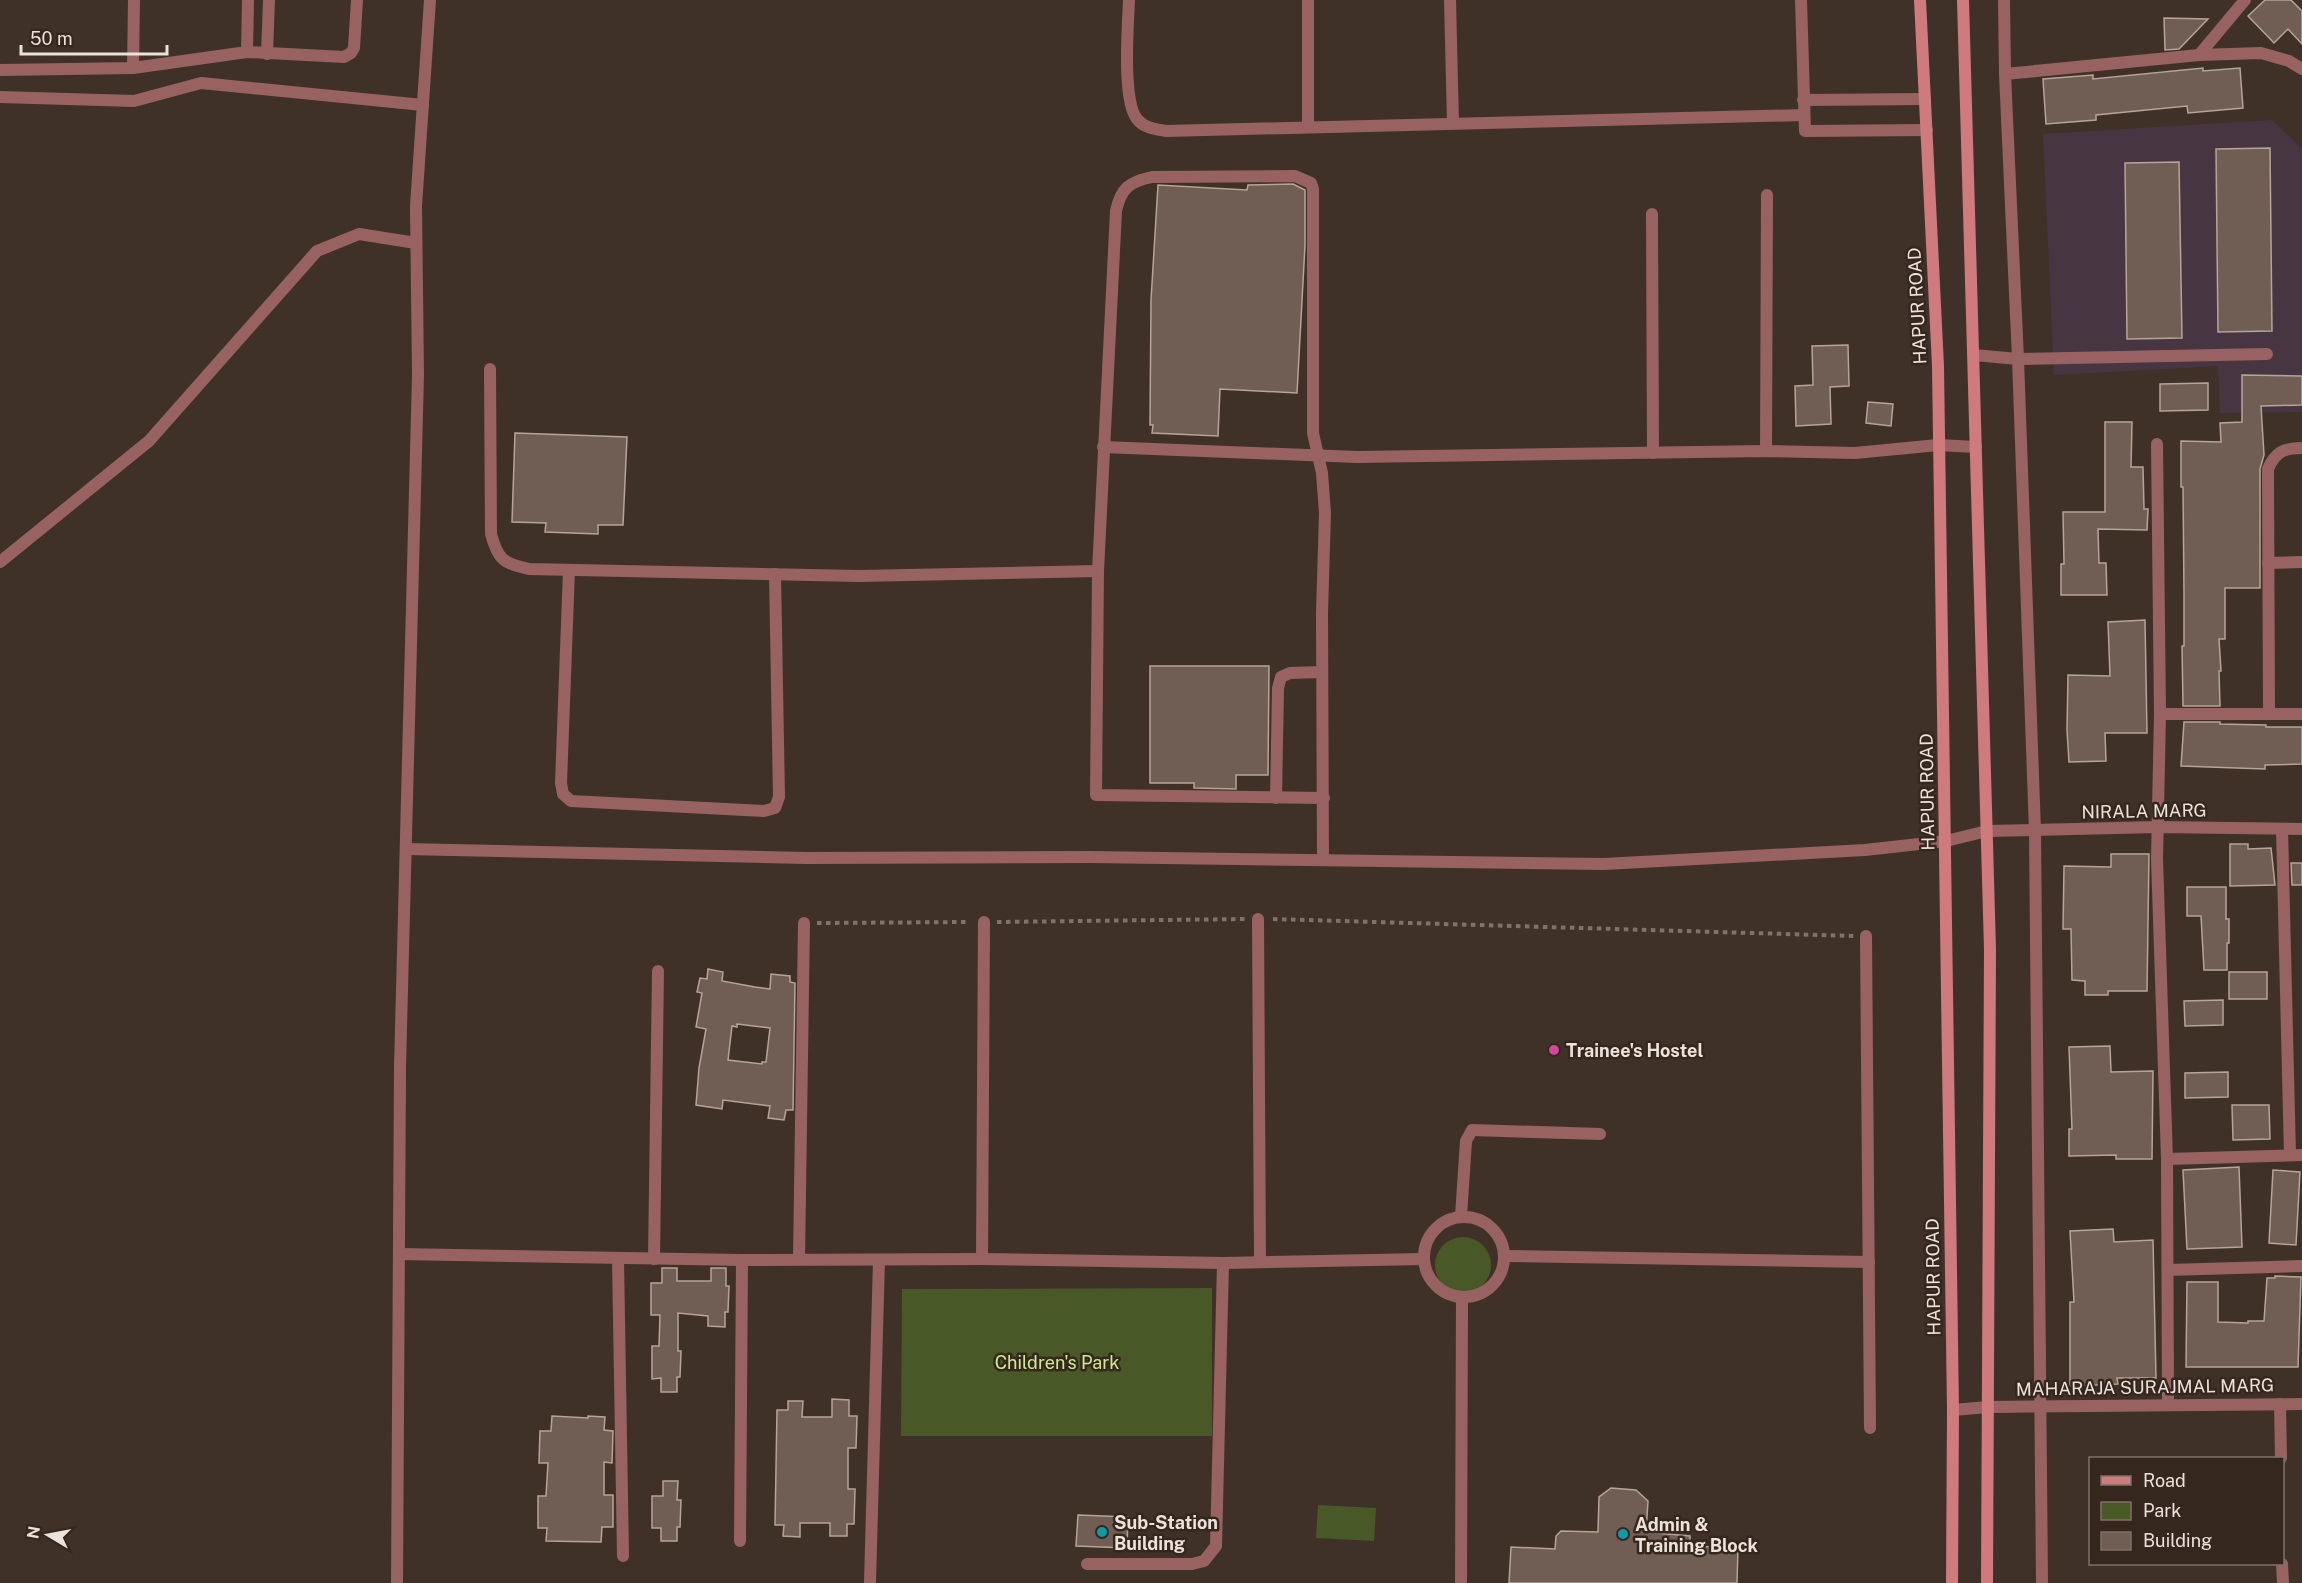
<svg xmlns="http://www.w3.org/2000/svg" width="2302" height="1583" font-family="'Public Sans',sans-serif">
	<rect width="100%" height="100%" fill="#403128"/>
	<path fill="#473642" d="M2272,120L2302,149V412L2220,413L2218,366L2054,375L2043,134Z"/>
	<g fill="#485827">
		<circle cx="1463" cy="1265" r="28"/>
		<path d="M1212,1288V1436H901L902,1289Z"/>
		<path d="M1318,1505L1376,1508L1374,1541L1316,1538Z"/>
	</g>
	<g fill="#705e54" stroke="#b7a399" stroke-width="1.5" fill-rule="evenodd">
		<path d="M2265,0H2291L2302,11V44L2288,29L2274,43L2248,16Z"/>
		<path d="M2164,18L2208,19L2179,49L2165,50Z"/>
		<path d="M2203,68V71L2240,68L2243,108L2188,113L2187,106L2096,115V120L2046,124L2043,79L2093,75V79Z"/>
		<path d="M2270,148L2272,331L2218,332L2216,149Z"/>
		<path d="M2179,162L2182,338L2127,339L2125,163Z"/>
		<path d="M1293,184L1305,190V245L1297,393L1220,389L1218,436L1152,433L1153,425H1150L1151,300L1158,185L1247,190L1248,185Z"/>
		<path d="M1848,345L1849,386L1830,387L1831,424L1796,426L1795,386L1813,385L1812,346Z"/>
		<path d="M2242,375L2302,376V405L2261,406L2264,455L2260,469V588H2225V639H2219L2221,671H2219L2220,706H2183L2182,646H2184V594L2183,487H2181V441L2221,442L2220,423L2242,422Z"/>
		<path d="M2208,383V410L2160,411V384Z"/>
		<path d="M1868,402L1893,404L1891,426L1866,423Z"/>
		<path d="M2105,422H2132L2131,467H2143L2144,509H2148L2147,530L2098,529L2099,563H2106L2107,595H2061V564H2064L2063,512H2105Z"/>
		<path d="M515,433L627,437L623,525H598V534L545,532L546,523L512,522Z"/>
		<path d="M2145,620L2147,733H2105L2106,761L2069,762L2067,730L2068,675L2110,676L2108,622Z"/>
		<path d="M1150,666H1269L1268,775H1236V789L1194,788V783H1150Z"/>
		<path d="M2184,722H2220V724L2266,725V727H2302V764L2265,765V769L2181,766Z"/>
		<path d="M2230,844H2248V849L2271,848L2275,885L2230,886Z"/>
		<path d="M2111,854H2149L2147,991H2108V995H2085V981L2072,980L2071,929H2063L2064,866L2111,867Z"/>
		<path d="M2291,863H2302V885H2292Z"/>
		<path d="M2187,887H2226V919H2229V943H2227V970H2204L2201,916H2187Z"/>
		<path d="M708,969L723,972L722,981L755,987L770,989L771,974L790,976V982L795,983L793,1110H786L784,1120L768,1118L770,1106L723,1100L722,1109L696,1105L699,1068L706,1029L696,1027L702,993L697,992L700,978L707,979ZM737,1024L770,1028L766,1062H762V1064L728,1060L732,1026L737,1027Z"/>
		<rect x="2229" y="972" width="38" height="27"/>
		<path d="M2223,1000V1025L2185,1026L2184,1001Z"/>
		<path d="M2110,1046L2111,1072L2153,1071L2152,1159H2116V1155L2069,1156V1129H2072L2069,1047Z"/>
		<path d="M2228,1072V1097L2185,1098V1073Z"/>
		<path d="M2232,1105H2269L2270,1139L2233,1140Z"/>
		<path d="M2239,1167L2242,1247L2187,1249L2183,1170Z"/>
		<path d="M2273,1170L2300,1172L2296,1245L2269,1243Z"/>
		<path d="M2113,1229L2114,1242L2153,1240L2156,1378H2117L2118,1384L2070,1386V1302H2074L2070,1231Z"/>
		<path d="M662,1268H677V1281H711V1268H726V1286H729L728,1312H725V1327L708,1326V1316L678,1313V1351H681L680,1377H677V1392H661V1378L652,1379V1346H659L660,1315H651V1283H662Z"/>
		<path d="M2275,1276L2301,1277L2298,1367H2186L2187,1282H2218V1322L2248,1323V1321H2264L2267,1278H2275Z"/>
		<path d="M832,1399L849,1400V1416H857L856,1448H848V1489H855L854,1524H847V1536H830V1523H800V1537L783,1536L784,1525H775L777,1410H788V1401H803L802,1417H832Z"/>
		<path d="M552,1416L588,1418V1416L605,1417L604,1430L613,1431L612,1463L604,1462V1495H613V1527H602L601,1542L546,1541L547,1528H538V1496H546L548,1463H539L540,1431H551Z"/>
		<path d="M663,1481H678L677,1500H681L680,1527H677V1541H661V1528H652V1496H663Z"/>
		<path d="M1611,1488L1636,1490L1648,1501L1646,1532L1690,1536V1546L1738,1548L1737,1583H1509L1511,1547L1555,1549L1556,1536L1561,1531L1598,1532L1599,1497Z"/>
		<path d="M1078,1515L1128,1517L1127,1548L1076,1546Z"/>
	</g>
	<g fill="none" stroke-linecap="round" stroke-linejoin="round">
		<g stroke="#7f726a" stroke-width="4" stroke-dasharray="4.5 4.5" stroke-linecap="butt">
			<path d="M1273,919L1854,936"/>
			<path d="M997,922L1245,919"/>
			<path d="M817,923L969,922"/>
		</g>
		<g stroke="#986263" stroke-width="12">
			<path d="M1652,214L1653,453"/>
			<path d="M1974,355L2018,359L2267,354"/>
			<path d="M490,369L491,534C498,560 503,563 529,569L859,576L1098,571"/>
			<path d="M1103,447L1357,457L1766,451L1855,453L1938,445L1976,447"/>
			<path d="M1766,451L1767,195"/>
			<path d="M569,570L561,783L563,794L571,801L764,811L775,808L779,797L775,574"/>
			<path d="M1276,798L1278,688L1281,677L1290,673L1322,672"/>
			<path d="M1323,860L1322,613L1325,513L1322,473L1313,433V189L1311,183L1295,176L1152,177C1129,182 1121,188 1116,211L1098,571L1096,795L1324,798"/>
			<path d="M1258,919L1260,1262"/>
			<path d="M1866,936L1870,1428"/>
			<path d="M1461,1216L1466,1141L1472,1130L1600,1134"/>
			<circle cx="1464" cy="1257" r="40"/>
			<path d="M399,1254L742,1260L982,1259L1223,1263L1423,1259"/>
			<path d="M1504,1256L1869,1262"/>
			<path d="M618,1259L623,1556"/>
			<path d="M654,1259L658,971"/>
			<path d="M799,1259L804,923"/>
			<path d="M982,1259L984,922"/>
			<path d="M740,1541L742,1260"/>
			<path d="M1087,1564H1192L1204,1561L1216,1546L1223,1263"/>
			<path d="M870,1582L879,1260"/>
			<path d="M1461,1583L1462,1297"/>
		</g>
		<g stroke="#986263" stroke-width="12">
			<path d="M1129,0C1128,26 1122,100 1137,119C1144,128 1155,129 1166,131L1804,115"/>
			<path d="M1450,0L1453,123"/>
			<path d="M1801,0L1805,131L1927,130"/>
			<path d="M2004,0L2005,74L2018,359L2035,831L2042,1583"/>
			<path d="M247,52L248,0"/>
			<path d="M267,54L269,0"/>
			<path d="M2199,55L2245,0"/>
			<path d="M133,68L134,0"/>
			<path d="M0,70L133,68L247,52L344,57L351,53L354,48L357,0"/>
			<path d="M2005,74L2199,55L2261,53L2289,61L2302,69"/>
			<path d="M0,97L134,101L201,83L423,105"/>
			<path d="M1803,100L1925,99"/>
			<path d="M1308,126V0"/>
			<path d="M2157,444L2160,714L2157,859L2167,1159L2168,1405"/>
			<path d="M0,562L149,441L317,251L359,234L416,243"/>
			<path d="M2268,563L2302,562"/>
			<path d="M2160,714H2302"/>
			<path d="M2269,714L2268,469C2275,452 2284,448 2302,448"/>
			<path d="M2282,829L2290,1155"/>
			<path d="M406,849L806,858L1089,857L1604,864L1865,850L1946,841L1987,831L2158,827L2302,829"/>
			<path d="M2167,1159L2302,1155"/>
			<path d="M2168,1270L2302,1266"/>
			<path d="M2280,1404L2281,1458"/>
			<path d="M2282,1564L2283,1583"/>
		</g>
		<g stroke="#986263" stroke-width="12">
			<path d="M1953,1410L1988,1407L2302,1404"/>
			<path d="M397,1583L400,1067L418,375L416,206L430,0"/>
		</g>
		<g stroke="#cf7a7d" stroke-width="12">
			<path d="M1920,0L1938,366L1953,1410L1952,1583"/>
			<path d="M1963,0L1990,949L1987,1583"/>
		</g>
	</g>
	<circle fill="#d1479c" stroke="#36271e" stroke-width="2" cx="1554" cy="1050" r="6"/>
	<g fill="#0f9aa8" stroke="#36271e" stroke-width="2">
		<circle cx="1102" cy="1532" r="6"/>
		<circle cx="1623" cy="1534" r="6"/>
	</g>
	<g text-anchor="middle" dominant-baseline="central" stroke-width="5" stroke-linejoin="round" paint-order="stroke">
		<g font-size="18" fill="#ece2dc" stroke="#36271e">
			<text transform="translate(1917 306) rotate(-93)">HAPUR ROAD</text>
			<text transform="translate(1927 792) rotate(-91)">HAPUR ROAD</text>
			<text transform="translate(2144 811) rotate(-1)">NIRALA MARG</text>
			<text transform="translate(1933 1277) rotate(-91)">HAPUR ROAD</text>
			<text transform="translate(2145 1387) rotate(-1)">MAHARAJA SURAJMAL MARG</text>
		</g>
		<g font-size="18" font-weight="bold" fill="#ece2dc" stroke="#36271e" text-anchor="start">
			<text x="1566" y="1050">Trainee's Hostel</text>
			<text x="1114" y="1522">Sub-Station<tspan x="1114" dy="21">Building</tspan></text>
			<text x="1635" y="1524">Admin &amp;<tspan x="1635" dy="21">Training Block</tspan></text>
		</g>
		<g font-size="18" fill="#cbec8e" stroke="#36271e">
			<text x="1057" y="1362">Children's Park</text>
		</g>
	</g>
	<rect x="2089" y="1457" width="195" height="108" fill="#36271e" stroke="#7f726a" stroke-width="1.5"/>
	<rect x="2101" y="1476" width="30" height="9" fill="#cf7a7d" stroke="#7f726a" stroke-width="1.5"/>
	<text x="2143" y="1487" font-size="18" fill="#ece2dc">Road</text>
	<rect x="2101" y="1502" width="30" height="18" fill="#485827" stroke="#7f726a" stroke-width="1.5"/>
	<text x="2143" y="1517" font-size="18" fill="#ece2dc">Park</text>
	<rect x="2101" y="1532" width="30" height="18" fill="#705e54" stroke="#7f726a" stroke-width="1.5"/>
	<text x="2143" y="1547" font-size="18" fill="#ece2dc">Building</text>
	<g transform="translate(48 1535) rotate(280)" stroke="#36271e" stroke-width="4.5" paint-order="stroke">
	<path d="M0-4.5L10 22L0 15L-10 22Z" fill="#ece2dc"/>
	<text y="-9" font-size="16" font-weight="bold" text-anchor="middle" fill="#ece2dc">N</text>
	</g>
	<path d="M21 45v9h146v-9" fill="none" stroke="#ece2dc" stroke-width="3"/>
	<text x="30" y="45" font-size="18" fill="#ece2dc" stroke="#36271e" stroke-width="4.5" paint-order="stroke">50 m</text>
</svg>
